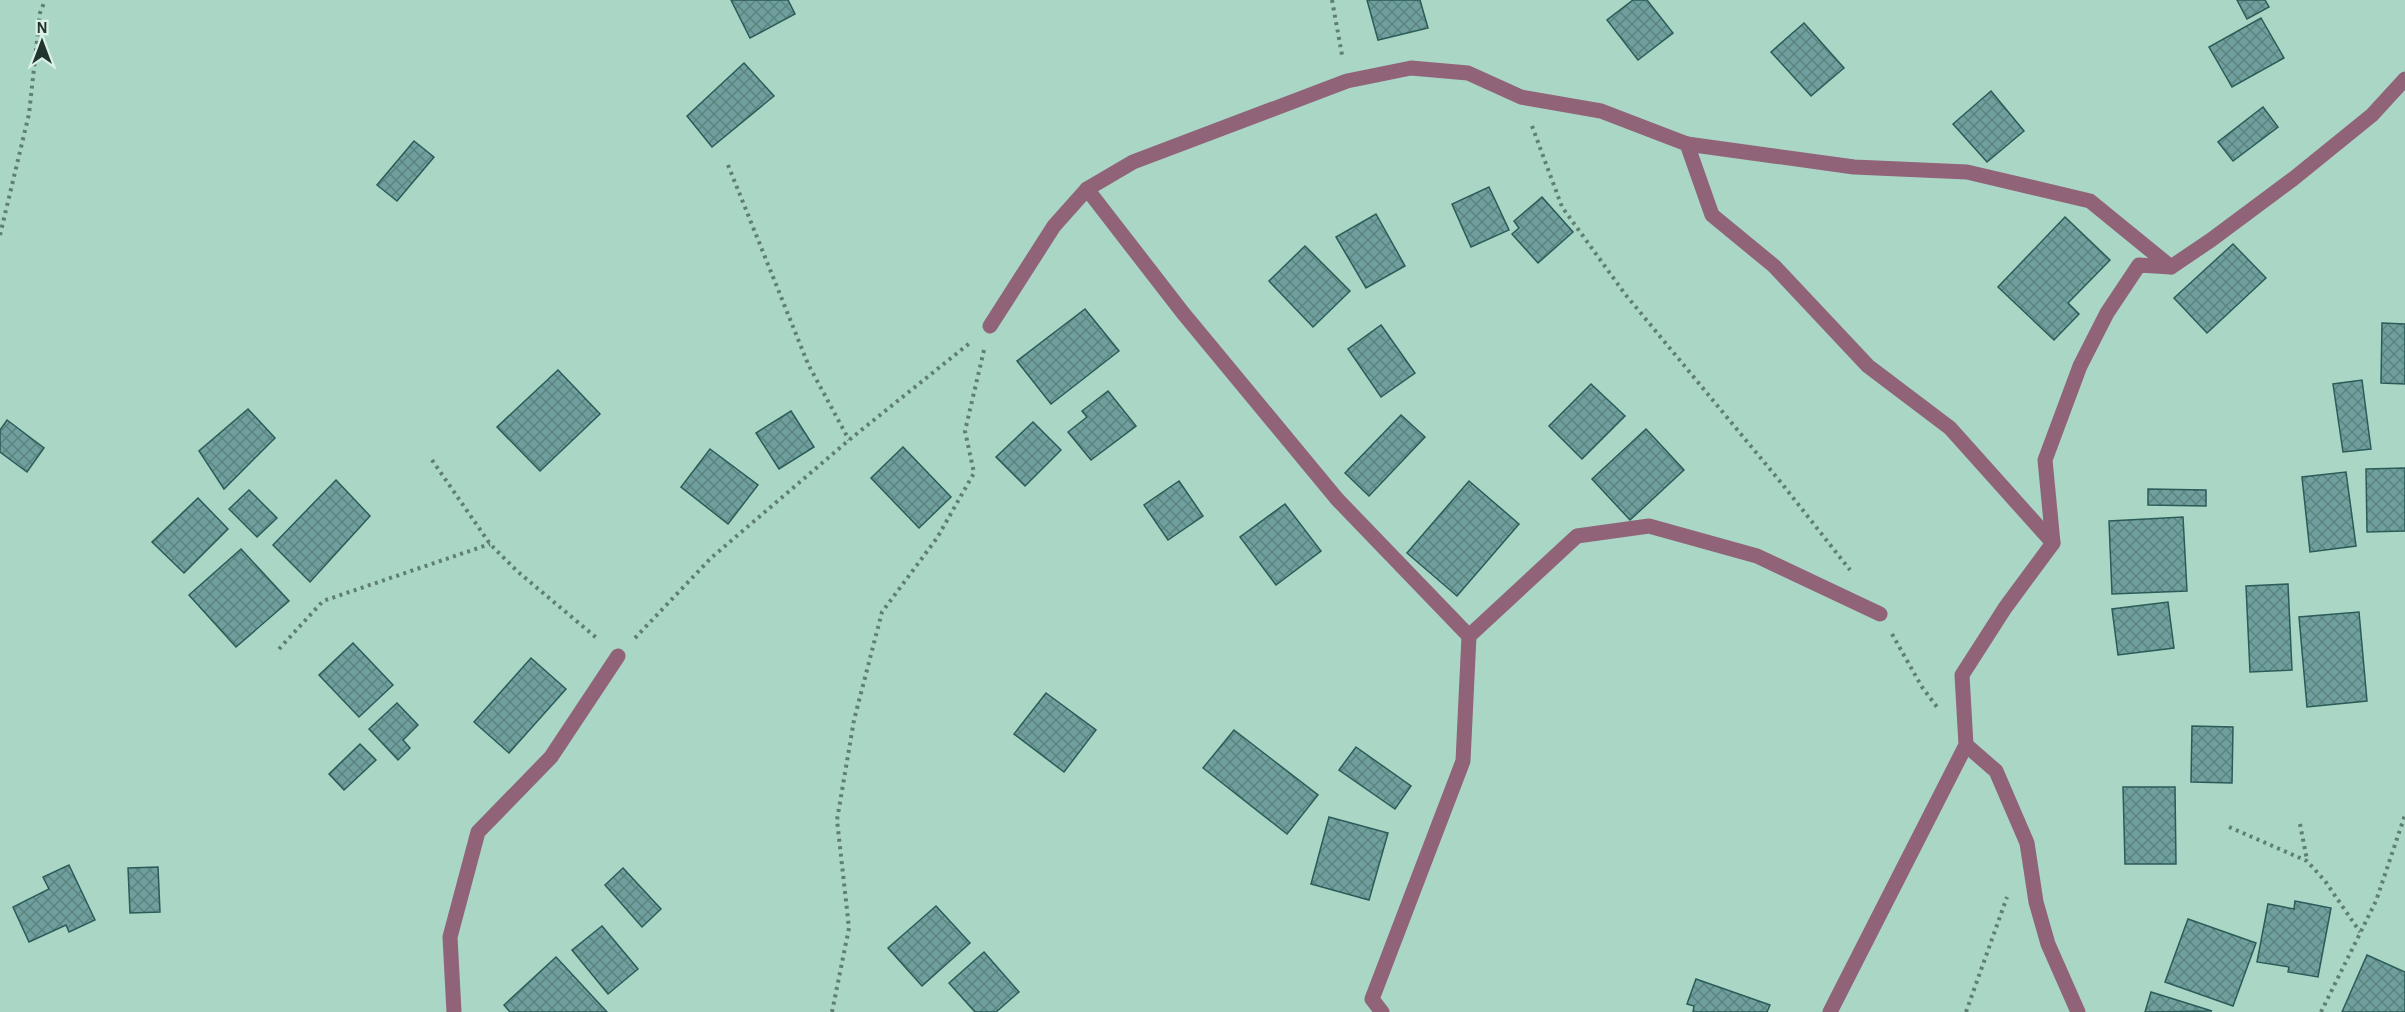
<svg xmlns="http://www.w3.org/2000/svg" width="2405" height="1012" font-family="'Alegreya Sans',sans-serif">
	<defs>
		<pattern id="building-cross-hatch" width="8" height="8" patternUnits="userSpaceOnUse" patternTransform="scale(1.5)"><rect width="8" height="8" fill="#6fa09d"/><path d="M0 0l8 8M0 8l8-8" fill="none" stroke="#5b8380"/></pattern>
	</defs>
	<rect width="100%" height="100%" fill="#a9d6c5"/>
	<g fill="url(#building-cross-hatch)" stroke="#2b5c58" stroke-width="1.5">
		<path d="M731,0H788L795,14L750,38Z"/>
		<path d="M1367,0H1420L1428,28L1378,40Z"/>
		<path d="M1633,0H1647L1673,33L1638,60L1607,20Z"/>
		<path d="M2237,0H2265L2269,7L2247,19Z"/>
		<path d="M2261,18L2284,58L2232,87L2209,47Z"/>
		<path d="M1804,23L1844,68L1811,96L1771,52Z"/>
		<path d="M744,63L774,96L712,147L687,116Z"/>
		<path d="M1991,91L2024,131L1987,162L1953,124Z"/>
		<path d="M2263,107L2278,127L2233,161L2218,142Z"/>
		<path d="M414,141L434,157L397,201L377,185Z"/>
		<path d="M1489,187L1509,230L1471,247L1452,204Z"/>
		<path d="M1542,197L1573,232L1538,263L1512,234L1519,228L1514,221Z"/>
		<path d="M1376,214L1405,266L1366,288L1336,237Z"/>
		<path d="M2065,217L2110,260L2068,303L2079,314L2054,340L1998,287Z"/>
		<path d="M2233,244L2266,278L2207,333L2174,298Z"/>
		<path d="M1305,246L1350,291L1313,327L1269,281Z"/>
		<path d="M1085,309L1119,351L1051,404L1017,361Z"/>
		<path d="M2382,323L2405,324V384L2381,383Z"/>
		<path d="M1381,325L1415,373L1381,397L1348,349Z"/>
		<path d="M558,370L600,414L540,471L497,427Z"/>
		<path d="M2362,380L2371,449L2343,452L2333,384Z"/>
		<path d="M1591,384L1625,416L1582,459L1549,426Z"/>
		<path d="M1108,391L1136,426L1091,460L1068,432L1087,417L1082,411Z"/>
		<path d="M248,409L275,438L224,489L199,451Z"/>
		<path d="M791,411L814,447L779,469L756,433Z"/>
		<path d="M1401,415L1425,437L1369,496L1345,473Z"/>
		<path d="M7,420L44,448L27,472L0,452V430Z"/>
		<path d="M1033,422L1061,450L1025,486L996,457Z"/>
		<path d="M1646,429L1684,470L1630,520L1592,479Z"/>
		<path d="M903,447L951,497L919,528L871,478Z"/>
		<path d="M710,449L758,485L728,524L681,487Z"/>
		<path d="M2405,468V531L2367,532L2366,469Z"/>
		<path d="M2346,472L2356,546L2310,552L2302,477Z"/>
		<path d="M336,480L370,516L310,582L273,545Z"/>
		<path d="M1179,481L1203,516L1168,540L1144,505Z"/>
		<path d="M1469,481L1519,524L1457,596L1407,553Z"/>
		<path d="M2148,489L2206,490V506L2148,505Z"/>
		<path d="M249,490L277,518L257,537L229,509Z"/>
		<path d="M198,498L228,529L184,573L152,542Z"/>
		<path d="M1285,504L1321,551L1276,585L1240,537Z"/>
		<path d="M2183,517L2187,591L2112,594L2109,521Z"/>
		<path d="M241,549L289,601L236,647L189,595Z"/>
		<path d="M2288,584L2292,670L2250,672L2246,586Z"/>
		<path d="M2168,602L2174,648L2118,655L2112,609Z"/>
		<path d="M2359,612L2367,701L2307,707L2299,617Z"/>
		<path d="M353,643L393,685L359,717L319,675Z"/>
		<path d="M531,658L566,689L509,753L474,722Z"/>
		<path d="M1046,693L1096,730L1064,772L1014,734Z"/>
		<path d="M397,703L418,725L403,740L410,748L398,760L369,729Z"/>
		<path d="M2192,726L2233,727L2232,783L2191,782Z"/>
		<path d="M1234,730L1318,795L1287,834L1203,768Z"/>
		<path d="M360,744L376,760L344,790L329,774Z"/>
		<path d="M1356,747L1411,786L1395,809L1339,770Z"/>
		<path d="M2123,787H2175L2176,864H2125Z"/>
		<path d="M1329,817L1388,833L1369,900L1311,884Z"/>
		<path d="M69,865L95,920L69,932L66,925L29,942L13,907L49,889L43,877Z"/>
		<path d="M158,867L160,912L130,913L128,868Z"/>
		<path d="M623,868L661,909L642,927L605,885Z"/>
		<path d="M2295,901L2331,908L2318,977L2288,972L2289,967L2257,962L2268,904L2294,909Z"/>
		<path d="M936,906L970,943L922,986L888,948Z"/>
		<path d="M2188,919L2256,943L2233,1006L2165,982Z"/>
		<path d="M602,926L638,969L608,994L572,950Z"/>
		<path d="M984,952L1019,992L996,1012H975L949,983Z"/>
		<path d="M2367,955L2405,972V1012H2342Z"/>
		<path d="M556,957L607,1012H510L504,1005Z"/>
		<path d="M1696,979L1770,1005L1767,1012H1693L1694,1006L1687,1004Z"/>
		<path d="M2151,992L2212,1011L2145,1012Z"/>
	</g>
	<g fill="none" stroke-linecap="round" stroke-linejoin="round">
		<g stroke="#607f73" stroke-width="4" stroke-dasharray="3 4.5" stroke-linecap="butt">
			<path d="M1332,0L1342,55"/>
			<path d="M1532,126L1562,207L1625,294L1783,485L1850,570"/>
			<path d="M728,165L808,364L849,440"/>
			<path d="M0,235L29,114L40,13L45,0"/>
			<path d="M432,460L490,544L517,571L599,640"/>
			<path d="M1892,634L1922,687L1937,707"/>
			<path d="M635,638L711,558L849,440L971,342"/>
			<path d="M279,649L323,601L490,544"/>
			<path d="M2300,824L2307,860"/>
			<path d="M2229,827L2307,861L2325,881L2360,932"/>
			<path d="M832,1012L849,928L837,820L854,720L882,612L937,538L974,473L965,431L984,350"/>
			<path d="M1966,1012L2007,897"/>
			<path d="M2321,1012L2376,901L2405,815"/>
		</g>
		<g stroke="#906378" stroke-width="15">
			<path d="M1687,144L1854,167L1967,172L2090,201L2171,267"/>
			<path d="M1087,189L1183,313L1337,499L1469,636"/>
			<path d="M990,326L1054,226L1087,189L1133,162L1347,81L1411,68L1468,73L1521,97L1601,111L1687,144L1712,215L1774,266L1868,366L1950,428L2053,543"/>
			<path d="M1966,745L1996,771L2027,843L2036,902L2048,944L2078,1012"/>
			<path d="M454,1012L450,937L478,832L551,757L618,656"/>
			<path d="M1382,1012L1372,999L1463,761L1469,636L1577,536L1649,526L1757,556L1880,614"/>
			<path d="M1830,1012L1966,745L1962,675L2005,608L2053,543L2045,460L2080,366L2107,313L2139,265L2171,267L2211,240L2293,179L2372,115L2405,79"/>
		</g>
	</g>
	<g transform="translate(42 42)" stroke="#daf1e8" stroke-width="4.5" paint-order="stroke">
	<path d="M0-4.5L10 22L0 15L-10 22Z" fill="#21342d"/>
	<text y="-9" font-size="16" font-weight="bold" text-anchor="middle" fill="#21342d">N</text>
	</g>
</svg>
